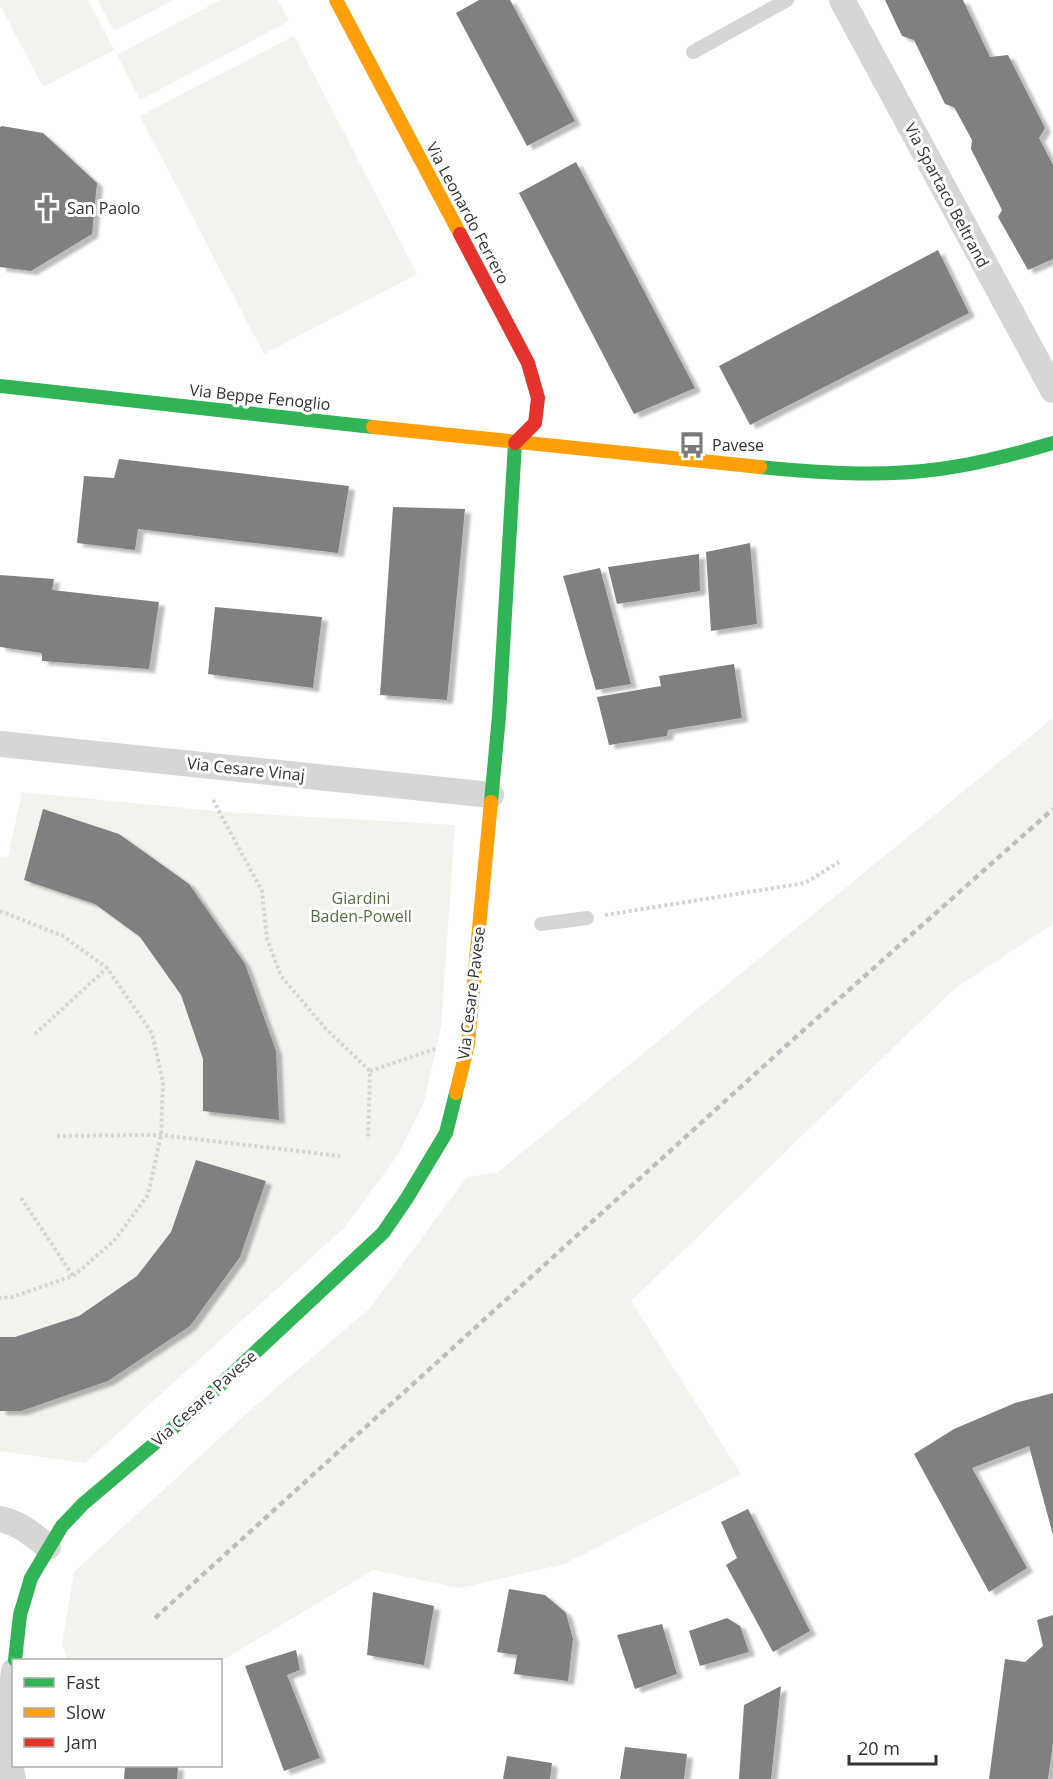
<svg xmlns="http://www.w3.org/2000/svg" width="1053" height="1779" font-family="'Open Sans',sans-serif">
	<defs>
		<filter id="shadow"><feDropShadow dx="6" dy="4" stdDeviation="1.5" flood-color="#0004"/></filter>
	</defs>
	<rect width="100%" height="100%" fill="#fff"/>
	<g fill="#f1f4ed">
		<path d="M0,0H88L114,50L43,87L0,5Z"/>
		<path d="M98,0H173L114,31Z"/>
		<path d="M220,0H278L289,21L140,100L117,55Z"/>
		<path d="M294,36L417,274L264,354L140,116Z"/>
		<path d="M1053,718V924L954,989L631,1301L741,1474L564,1564L460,1588L373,1570L221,1661L68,1660L62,1644L74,1572L246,1414L369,1309L467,1177L497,1173Z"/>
		<path d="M22,792L225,812L455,825L441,1027L424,1102L399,1153L344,1228L85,1463L0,1451V856L8,857Z"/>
	</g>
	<g fill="#808080" filter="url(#shadow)">
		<path d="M479,0H510L575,121L527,146L456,13Z"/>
		<path d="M885,0H963L990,57L1008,55L1045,128L1039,138L1053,165V259L1028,270L998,217L1002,210L971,149L972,140L954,107L945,104L914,40L902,36Z"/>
		<path d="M2,126L43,133L97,183L92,234L31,271L0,267V127Z"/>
		<path d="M576,162L695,388L634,414L519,193Z"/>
		<path d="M938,250L969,313L750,425L719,366Z"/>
		<path d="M119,459L349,486L338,553L138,529L135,550L77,543L84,476L114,478Z"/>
		<path d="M393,507L465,509L447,700L380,695Z"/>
		<path d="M750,543L757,624L711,631L706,552Z"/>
		<path d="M699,554L700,591L617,604L608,567Z"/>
		<path d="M600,568L631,684L596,690L563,576Z"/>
		<path d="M0,575L54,579L52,590L159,602L149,669L42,661V653L0,647Z"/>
		<path d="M215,607L322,617L313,688L208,674Z"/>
		<path d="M734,664L742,718L668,730L667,736L609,745L597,697L661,686L659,676Z"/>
		<path d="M43,809L119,834L189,884L245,964L276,1051L279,1120L203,1111V1059L181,995L140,937L95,904L24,880Z"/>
		<path d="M196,1160L266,1181L240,1257L190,1326L108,1381L21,1411H0V1337H15L79,1316L137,1276L171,1232Z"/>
		<path d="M1053,1393V1535L1029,1446L972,1468L1027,1568L989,1592L914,1454L954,1429L1015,1403Z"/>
		<path d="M748,1509L810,1631L773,1652L726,1565L737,1558L721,1522Z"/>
		<path d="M509,1589L545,1595L566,1613L573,1639L568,1681L514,1674L517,1655L497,1652Z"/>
		<path d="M373,1592L434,1606L424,1665L367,1655Z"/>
		<path d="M1053,1615V1743L1048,1779H989L1005,1659L1025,1662L1043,1646L1037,1620Z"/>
		<path d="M727,1618L740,1626L749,1652L700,1666L689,1631Z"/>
		<path d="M662,1624L677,1674L635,1689L617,1635Z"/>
		<path d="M296,1650L300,1670L287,1675L320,1758L284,1771L245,1666Z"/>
		<path d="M781,1686L771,1779H739L744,1705Z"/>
		<path d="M625,1747L687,1754L684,1779H620Z"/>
		<path d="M507,1756L552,1763L550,1779H503Z"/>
		<path d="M125,1766H178L177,1779H124Z"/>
	</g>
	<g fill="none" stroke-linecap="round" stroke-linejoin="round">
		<g stroke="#d5d5d5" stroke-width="4" stroke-dasharray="3 3" stroke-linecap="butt">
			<path d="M213,800L262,891L267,939L281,976L326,1029L370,1071L368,1140"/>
			<path d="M0,911L63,936L107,968L152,1033L163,1082L161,1135L148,1195L114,1241L73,1276L12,1297L0,1298"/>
			<path d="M605,915L805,883L839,862"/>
			<path d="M35,1034L107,968"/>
			<path d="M370,1071L435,1049"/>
			<path d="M57,1136L161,1135L340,1156"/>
			<path d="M21,1198L73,1276"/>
		</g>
		<g stroke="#d6d6d6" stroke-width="14">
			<path d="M693,52L787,0"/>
			<path d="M541,924L587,918"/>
		</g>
		<g stroke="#d6d6d6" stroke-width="26">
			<path d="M842,0L1053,390"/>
			<path d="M0,744L491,795"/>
			<path d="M0,1519C20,1523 33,1535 48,1547"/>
			<path d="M5,1739L13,1779"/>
			<path d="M0,1751L8,1722L14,1671"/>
		</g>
		<g stroke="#30b455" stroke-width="14">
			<path d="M0,386L373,427"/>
			<path d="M760,467C820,473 880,477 940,469C979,464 1016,454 1053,443"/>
			<path d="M491,802L499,716L515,443"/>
			<path d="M15,1660L20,1615L31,1578L62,1526L83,1504L187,1416L383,1233L407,1198L446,1133L456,1093"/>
		</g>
		<g stroke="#ff9f0a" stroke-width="14">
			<path d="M336,0L460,234"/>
			<path d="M373,427L760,467"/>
			<path d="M456,1093L468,1044L491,802"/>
		</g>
		<path stroke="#e5322d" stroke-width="14" d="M460,234L528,363L538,398L535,423L515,443"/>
		<path stroke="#bebebe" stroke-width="4.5" stroke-dasharray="6 4.5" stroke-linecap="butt" d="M155,1618L787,1045L1053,809"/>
	</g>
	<defs>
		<symbol id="church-bare" viewBox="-9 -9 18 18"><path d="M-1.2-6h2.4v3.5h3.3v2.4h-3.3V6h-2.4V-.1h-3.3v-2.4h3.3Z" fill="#7a7a7a" stroke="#fff" stroke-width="2.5" paint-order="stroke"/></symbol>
		<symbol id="bus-bare" viewBox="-9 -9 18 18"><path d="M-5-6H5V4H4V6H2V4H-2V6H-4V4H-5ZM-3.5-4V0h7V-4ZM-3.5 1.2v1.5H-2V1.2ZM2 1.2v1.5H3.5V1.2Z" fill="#7a7a7a" stroke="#fff" stroke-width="2.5" paint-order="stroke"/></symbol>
	</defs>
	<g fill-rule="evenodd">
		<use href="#church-bare" x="28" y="189" width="38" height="38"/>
		<use href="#bus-bare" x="673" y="426" width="38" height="38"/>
	</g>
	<g text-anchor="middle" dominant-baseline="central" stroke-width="6" stroke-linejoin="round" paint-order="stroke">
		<g font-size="16" fill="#323232" stroke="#fff">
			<text transform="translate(947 195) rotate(62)">Via Spartaco Beltrand</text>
			<text transform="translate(468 213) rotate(62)">Via Leonardo Ferrero</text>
			<text transform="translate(260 397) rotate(6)">Via Beppe Fenoglio</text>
			<text transform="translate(246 769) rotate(6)">Via Cesare Vinaj</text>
			<text transform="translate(471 993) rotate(-83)">Via Cesare Pavese</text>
			<text transform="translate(204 1398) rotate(-42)">Via Cesare Pavese</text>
		</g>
		<g font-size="16" fill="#323232" stroke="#fff" text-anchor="start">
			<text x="67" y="208">San Paolo</text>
			<text x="712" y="445">Pavese</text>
		</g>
		<g font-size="16" fill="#566e3f" stroke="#fff">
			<text x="361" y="898">Giardini<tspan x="361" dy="18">Baden-Powell</tspan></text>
		</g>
	</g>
	<rect x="12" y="1659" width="210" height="108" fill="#ffffff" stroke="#adadad" stroke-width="1.5"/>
	<rect x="24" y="1678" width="30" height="9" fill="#30b455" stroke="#adadad" stroke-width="1.5"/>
	<text x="66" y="1689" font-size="18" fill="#323232">Fast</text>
	<rect x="24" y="1708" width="30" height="9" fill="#ff9f0a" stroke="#adadad" stroke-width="1.5"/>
	<text x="66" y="1719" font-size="18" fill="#323232">Slow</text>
	<rect x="24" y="1738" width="30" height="9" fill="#e5322d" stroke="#adadad" stroke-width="1.5"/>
	<text x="66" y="1749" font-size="18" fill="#323232">Jam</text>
	<path d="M849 1755v9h87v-9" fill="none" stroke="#323232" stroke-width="3"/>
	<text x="858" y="1755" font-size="18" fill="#323232" stroke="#ffffff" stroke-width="4.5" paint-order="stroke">20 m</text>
</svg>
